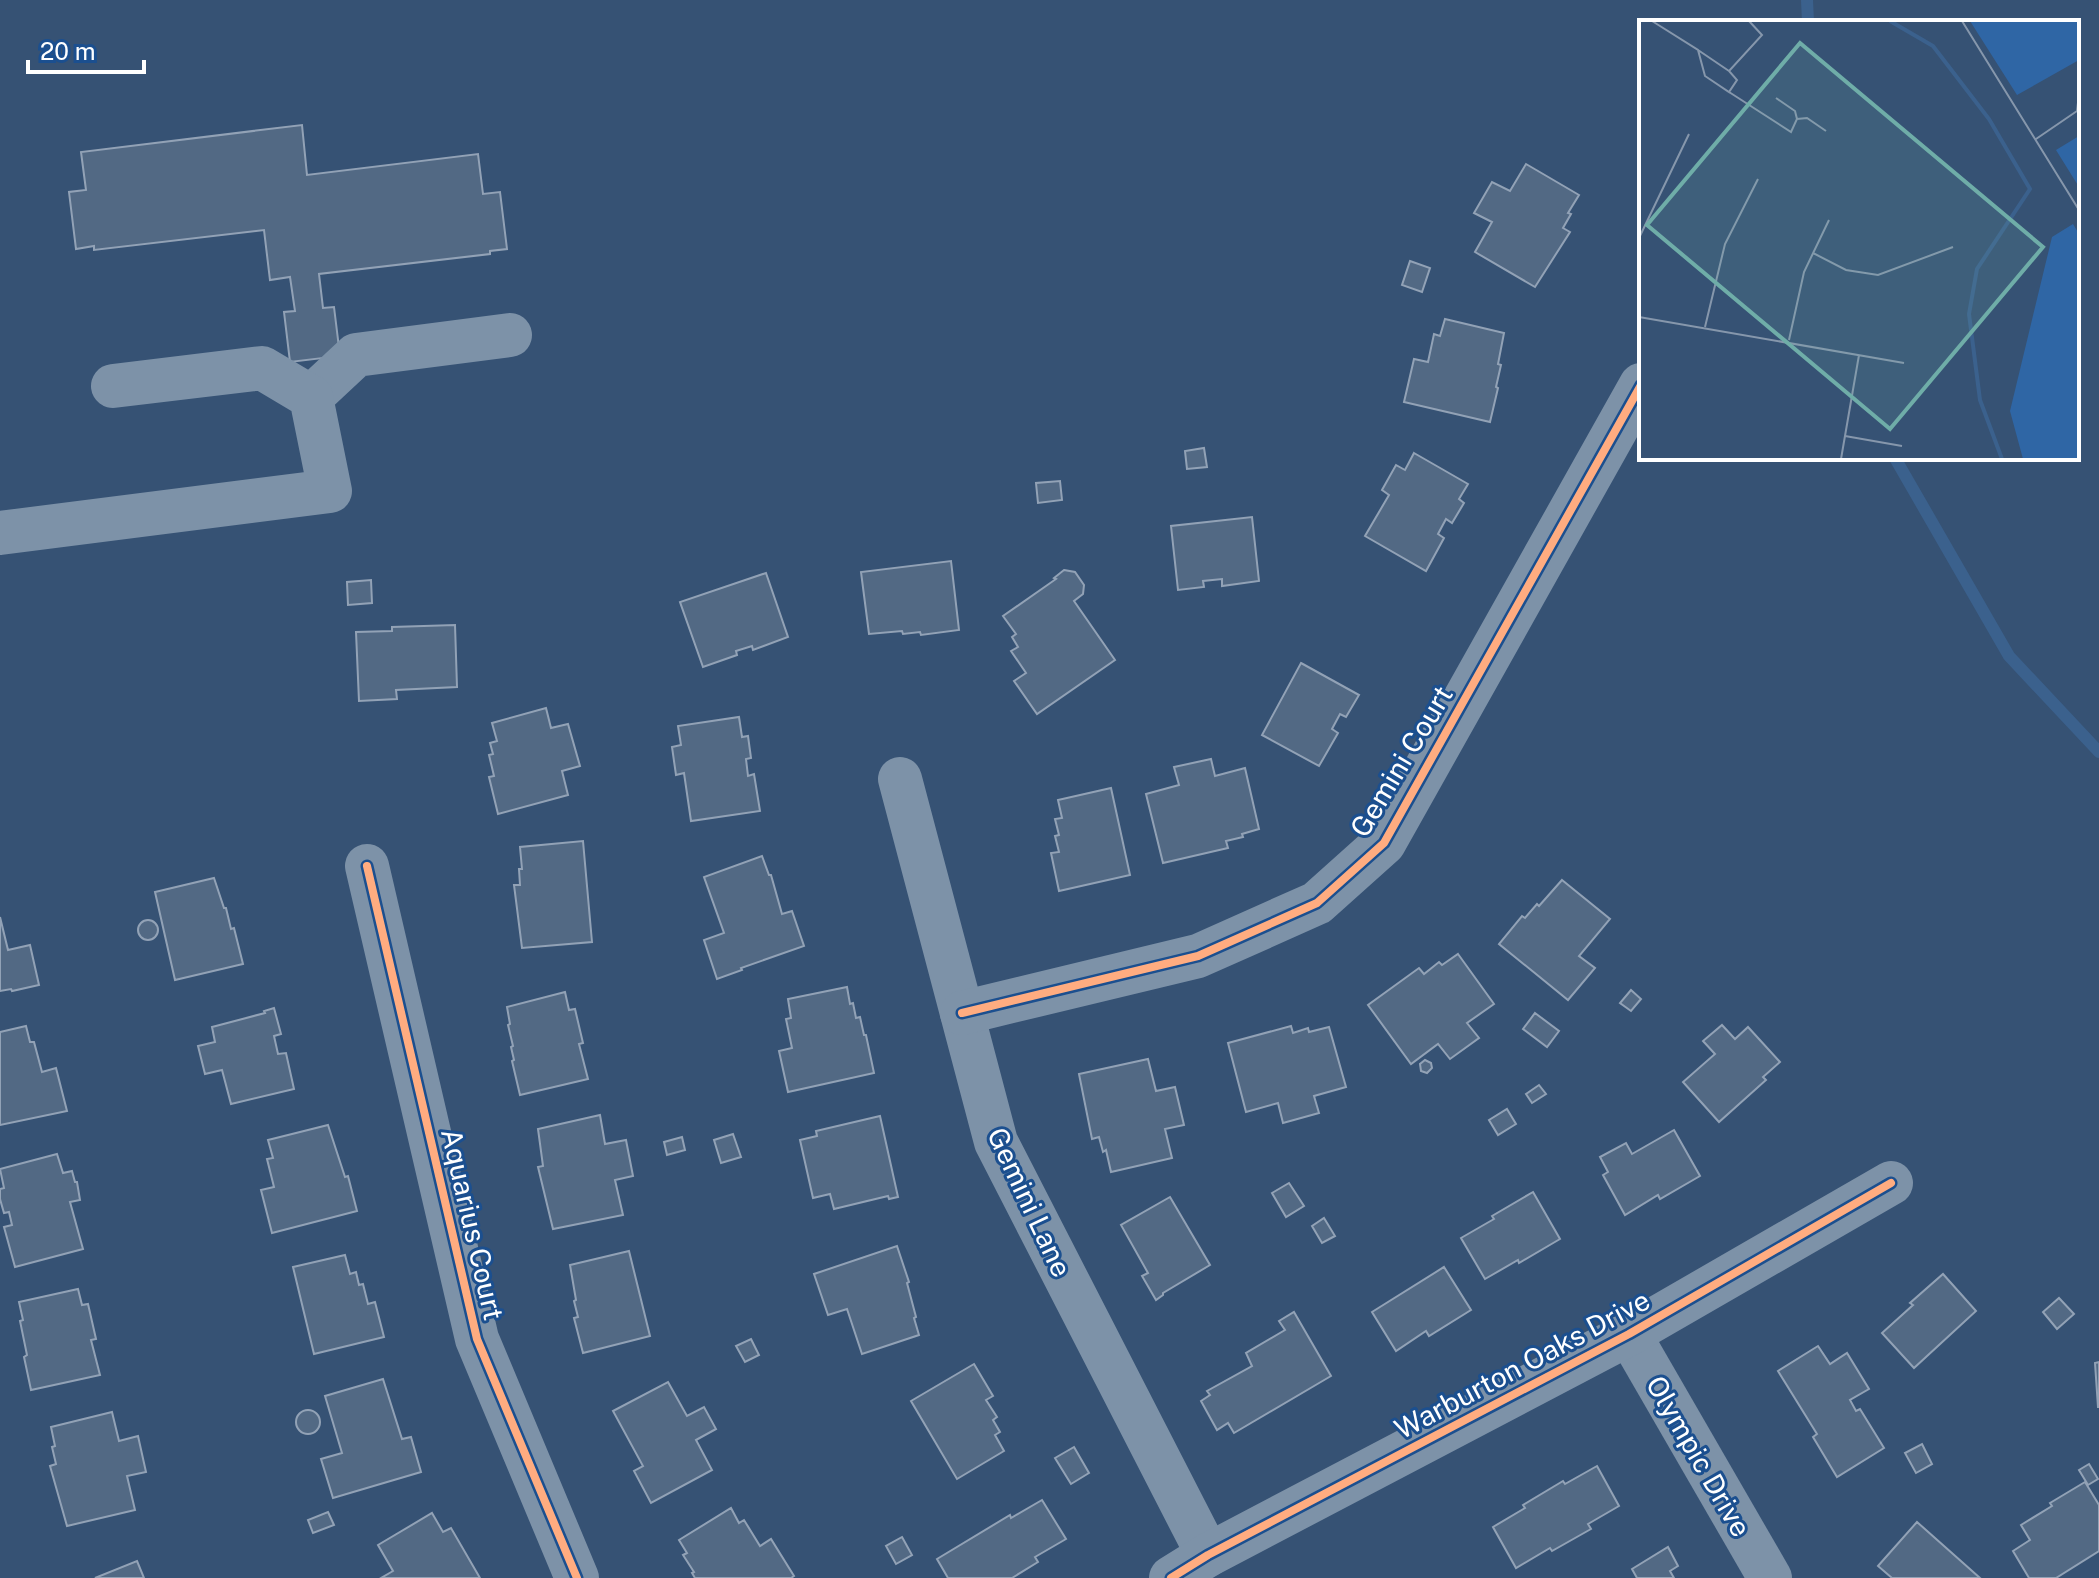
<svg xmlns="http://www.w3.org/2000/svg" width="2099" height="1578" font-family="'Public Sans',sans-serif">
	<rect width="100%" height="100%" fill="#365274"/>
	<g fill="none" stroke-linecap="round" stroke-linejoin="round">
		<g stroke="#3b618d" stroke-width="12">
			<path d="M1807,0L1808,22"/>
			<path d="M1895,458L2009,656L2099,752"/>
		</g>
	</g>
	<g fill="#526984" stroke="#92a2b6" stroke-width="2">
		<path d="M302,125L307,175L478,154L483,194L500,192L507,249L490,251V254L319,274L323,308L334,307L340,356L290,362L284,312L295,311L290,277L270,280L264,230L94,250V246L76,249L69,192L86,190L81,152Z"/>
		<path d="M1526,164L1579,195L1568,213L1571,214L1563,228L1570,232L1535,287L1475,252L1492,222L1474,213L1492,182L1510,191Z"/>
		<path d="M1410,261L1430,268L1422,292L1402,285Z"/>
		<path d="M1445,319L1504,333L1498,364L1501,365L1496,387L1498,388L1490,422L1404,402L1414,359L1428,362L1434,334L1440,336Z"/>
		<path d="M1204,448L1207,467L1187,469L1185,451Z"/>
		<path d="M1414,453L1468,484L1459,499L1464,503L1452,523L1446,519L1438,534L1444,538L1426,571L1365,536L1389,495L1382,490L1396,465L1405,470Z"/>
		<path d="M1060,481L1062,500L1038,503L1036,483Z"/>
		<path d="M1252,517L1259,581L1222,586V579L1203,581L1204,587L1178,590L1171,526Z"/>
		<path d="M951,561L959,630L921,635L920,632L903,634L902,631L869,634L861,572Z"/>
		<path d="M1064,570L1075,572L1084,585L1083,594L1074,601L1115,660L1037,714L1014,681L1026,673L1011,651L1018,647L1012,637L1016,634L1003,616L1056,579L1054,578Z"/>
		<path d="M766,573L788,637L753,650L752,646L736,651L737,655L703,667L680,602Z"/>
		<path d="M371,580L372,603L348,605L347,582Z"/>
		<path d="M455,625L457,687L396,690L397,699L359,701L356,632L392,631V627Z"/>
		<path d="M1301,663L1359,695L1346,717L1340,714L1332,729L1338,733L1319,766L1262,735Z"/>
		<path d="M546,708L551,728L568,724L580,766L562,771L568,795L498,814L489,777L494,776L489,755L493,754L490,743L497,741L492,723Z"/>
		<path d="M739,717L742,737L748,736L751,758L746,759L748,776L754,774L760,811L691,821L684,773L676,775L672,747L681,745L678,726Z"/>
		<path d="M1211,759L1215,776L1245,768L1259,829L1242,834L1243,837L1226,841L1228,848L1163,863L1146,794L1179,785L1174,767Z"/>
		<path d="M1111,788L1130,875L1059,891L1051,853L1059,852L1055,836L1059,835L1055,819L1062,818L1058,800Z"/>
		<path d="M583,841L592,942L522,948L514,885H520L519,869H522L520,847Z"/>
		<path d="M762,856L769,875H771L782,914L792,911L804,946L741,968L742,970L717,979L704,940L724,933L704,877Z"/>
		<path d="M214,878L224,908H226L231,929L234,928L243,964L175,980L155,892Z"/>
		<path d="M1562,880L1610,919L1579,956L1595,968L1568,1000L1499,944L1522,916L1525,918L1537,904L1539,906Z"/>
		<path d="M0,917L8,950L30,945L39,985L12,991L11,989L0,991Z"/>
		<circle cx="148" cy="930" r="10"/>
		<path d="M1458,954L1494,1004L1467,1023L1479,1038L1450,1059L1438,1044L1411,1064L1368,1005L1419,968L1424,974L1439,962L1442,965Z"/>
		<path d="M847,987L850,1004L853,1003L856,1018L860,1017L864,1035H866L874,1073L788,1092L779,1051L792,1048L786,1019L791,1018L788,999Z"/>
		<path d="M1631,990L1641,999L1631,1011L1620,1003Z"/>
		<path d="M565,992L569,1010L575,1009L583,1043L579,1044L588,1079L520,1095L512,1061L514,1060L511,1047L513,1046L508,1025L510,1024L507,1007Z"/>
		<path d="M274,1008L281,1034L274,1036L278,1054L286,1053L294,1089L231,1104L222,1070L205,1074L198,1046L215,1042L212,1027L265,1013L264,1011Z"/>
		<path d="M1535,1013L1559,1031L1547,1047L1523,1029Z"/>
		<path d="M1722,1025L1735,1039L1748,1027L1780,1062L1763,1077L1766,1080L1719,1122L1683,1082L1715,1054L1703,1041Z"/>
		<path d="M26,1026L30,1042H34L42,1072L56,1068L67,1111L0,1125V1032Z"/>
		<path d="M1291,1026L1293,1033L1308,1028L1309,1032L1329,1027L1346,1087L1314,1096L1319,1113L1283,1123L1278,1103L1246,1112L1228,1043Z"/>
		<path d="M1148,1059L1156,1091L1175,1087L1184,1125L1165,1129L1172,1158L1111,1172L1106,1150L1103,1152L1099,1137L1092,1139L1079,1074Z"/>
		<path d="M1425,1060L1431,1063L1432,1068L1427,1073L1421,1071L1420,1064Z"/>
		<path d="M1539,1085L1546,1094L1532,1103L1526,1094Z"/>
		<path d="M1507,1109L1516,1124L1498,1135L1489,1120Z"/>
		<path d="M600,1115L605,1144L626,1140L633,1176L615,1180L623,1215L553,1229L538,1167L543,1166L538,1129Z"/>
		<path d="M880,1116L898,1197L889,1199L888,1196L834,1209L830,1194L813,1198L800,1140L817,1136L816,1131Z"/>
		<path d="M328,1125L345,1177L348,1176L357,1211L272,1233L261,1190L274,1187L267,1159L273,1158L268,1140Z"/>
		<path d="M1674,1130L1700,1176L1660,1199L1658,1195L1625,1215L1603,1175L1608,1172L1600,1157L1626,1143L1632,1154Z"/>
		<path d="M733,1134L741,1157L721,1163L714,1140Z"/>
		<path d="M682,1137L685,1150L667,1155L664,1142Z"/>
		<path d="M57,1154L63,1173L72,1171L75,1182H77L80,1200L70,1202L83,1249L15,1267L4,1227L12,1225L9,1212L4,1213L0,1199V1189L4,1188L0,1169Z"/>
		<path d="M1289,1183L1304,1206L1286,1217L1272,1193Z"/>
		<path d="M1533,1192L1560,1239L1519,1263L1518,1260L1485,1279L1461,1238L1494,1219L1492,1216Z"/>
		<path d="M1170,1197L1210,1265L1163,1293V1295L1156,1300L1142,1276L1148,1273L1121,1225Z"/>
		<path d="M1324,1218L1335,1236L1322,1243L1312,1226Z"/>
		<path d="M897,1246L909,1282L907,1283L916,1317L914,1318L919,1335L862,1354L847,1309L828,1315L814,1274Z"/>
		<path d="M629,1251L650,1336L583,1353L574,1318L578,1317L574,1301L576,1300L570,1265Z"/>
		<path d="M345,1255L350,1274L356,1272L359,1285L363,1284L368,1304L375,1302L384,1337L314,1354L293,1267Z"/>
		<path d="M1444,1267L1471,1310L1429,1336L1426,1331L1396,1351L1372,1312Z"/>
		<path d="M1943,1274L1976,1311L1914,1368L1882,1333L1913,1305L1910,1303Z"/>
		<path d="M78,1289L82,1305L88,1304L96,1339L91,1340L100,1375L31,1390L24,1357L27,1355L20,1321L23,1320L19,1302Z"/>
		<path d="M2059,1298L2074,1314L2057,1329L2043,1312Z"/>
		<path d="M1294,1312L1331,1376L1234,1433L1228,1423L1217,1430L1201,1401L1210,1395L1207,1391L1252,1366L1246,1353L1285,1330L1279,1321Z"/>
		<path d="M751,1339L759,1355L745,1362L736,1346Z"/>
		<path d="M1818,1346L1830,1364L1847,1353L1869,1389L1850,1400L1856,1411L1860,1409L1884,1448L1837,1477L1813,1437L1817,1434L1778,1371Z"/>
		<path d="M2099,1362V1407H2098L2095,1363Z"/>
		<path d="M974,1364L993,1396L986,1400L997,1417L993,1420L1000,1432L995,1435L1004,1451L957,1479L911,1401Z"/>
		<path d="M383,1379L402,1439L411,1437L421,1472L333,1498L321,1459L342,1453L325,1396Z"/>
		<path d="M668,1382L687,1416L704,1407L716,1429L696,1440L712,1470L651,1503L634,1471L643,1466L613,1411Z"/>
		<circle cx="308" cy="1422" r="12"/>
		<path d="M112,1412L119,1441L138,1436L146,1472L127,1476L135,1510L67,1526L50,1466L56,1464L52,1447L55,1446L51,1427Z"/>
		<path d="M1922,1444L1932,1464L1916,1473L1905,1453Z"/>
		<path d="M1074,1447L1089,1473L1071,1484L1055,1458Z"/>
		<path d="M2089,1464L2098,1479L2088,1485L2079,1470Z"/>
		<path d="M1597,1466L1619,1506L1588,1524L1591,1529L1552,1551L1550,1548L1516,1568L1493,1527L1525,1508L1523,1505L1563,1481L1565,1484Z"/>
		<path d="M2085,1482L2099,1505V1551L2056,1578H2029L2013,1551L2030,1540L2021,1525L2052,1506L2050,1503Z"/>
		<path d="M1042,1500L1066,1539L1035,1557L1038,1562L1012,1578H948L937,1559L1010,1515L1011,1518Z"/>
		<path d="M731,1508L739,1523L744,1520L760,1546L771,1539L794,1576L791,1578H695L692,1573L694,1572L683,1555L687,1553L679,1540Z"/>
		<path d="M328,1512L334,1525L313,1533L308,1520Z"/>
		<path d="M432,1513L443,1532L451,1528L480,1578H381L393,1571L378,1545Z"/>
		<path d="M1917,1522L1980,1578H1892L1878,1566Z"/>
		<path d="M902,1537L912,1555L896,1564L886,1546Z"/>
		<path d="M1668,1547L1678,1566L1670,1571L1674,1578H1637L1632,1569Z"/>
		<path d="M137,1561L144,1578H95Z"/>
	</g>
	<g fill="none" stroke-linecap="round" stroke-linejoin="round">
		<g stroke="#7d92a8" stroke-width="44">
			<path d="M311,397L356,355L510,335"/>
			<path d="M0,533L330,491L311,397L262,368L113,386"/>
			<path d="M900,779L996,1142L1208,1555"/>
			<path d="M367,866L477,1339L577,1578"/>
			<path d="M962,1013L1198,956L1317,903L1384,843L1641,385"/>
			<path d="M1629,1334L1770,1578"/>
			<path d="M1171,1578L1208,1555L1629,1334L1891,1183"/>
		</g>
		<defs>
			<g id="cycleway">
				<path d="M367,866L477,1339L577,1578"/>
				<path d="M962,1013L1198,956L1317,903L1384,843L1641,385"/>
				<path d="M1171,1578L1208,1555L1629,1334L1891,1183"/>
			</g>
		</defs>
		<use href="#cycleway" stroke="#1b4f8f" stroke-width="13"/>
		<use href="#cycleway" stroke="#ffac80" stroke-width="8"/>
	</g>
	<g text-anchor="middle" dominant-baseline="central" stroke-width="6" stroke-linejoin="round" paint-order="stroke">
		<g font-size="28" fill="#fff" stroke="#1b4f8f">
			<text transform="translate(1401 761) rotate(-59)">Gemini Court</text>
			<text transform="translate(1030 1202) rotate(65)">Gemini Lane</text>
			<text transform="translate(473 1224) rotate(77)">Aquarius Court</text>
			<text transform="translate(1522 1364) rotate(-28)">Warburton Oaks Drive</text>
			<text transform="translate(1699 1456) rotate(60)">Olympic Drive</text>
		</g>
	</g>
	<g transform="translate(1639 20)">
		<rect width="440" height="440" fill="#365274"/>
		<path d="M331,1H440V40L378,75ZM440,116V167L417,130ZM434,204L440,214V439H384L371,391L413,217Z" fill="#2f66a5"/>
		<path fill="none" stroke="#3b618d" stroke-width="4" d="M251,1L294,26L350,99L391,169L338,249L330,294L341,380L363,439"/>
		<path fill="none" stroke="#8697ac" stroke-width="2" d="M13,1L59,30L66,56L90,72L98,60L90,51L123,15L110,1M323,1L440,190M59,30L90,51M90,72L152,112L158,99L156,91L137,78M158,99L168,98L187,111M397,119L438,91L440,74M0,218L50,114M174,233L207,250L239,255L314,227M0,297L265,343M66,307L86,224L119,159M150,320L165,252L190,200M206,416L263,426M202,439L220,335"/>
		<path fill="#6fada8" fill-opacity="0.15" stroke="#6fada8" stroke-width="4" d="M161,23L404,227L251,409L8,205Z"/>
		<rect width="440" height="440" fill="none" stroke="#fff" stroke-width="4"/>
	</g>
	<path d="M28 60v12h116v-12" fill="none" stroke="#ffffff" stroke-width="4"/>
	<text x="40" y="60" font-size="24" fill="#ffffff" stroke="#1b4f8f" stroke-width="6" paint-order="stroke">20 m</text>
</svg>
